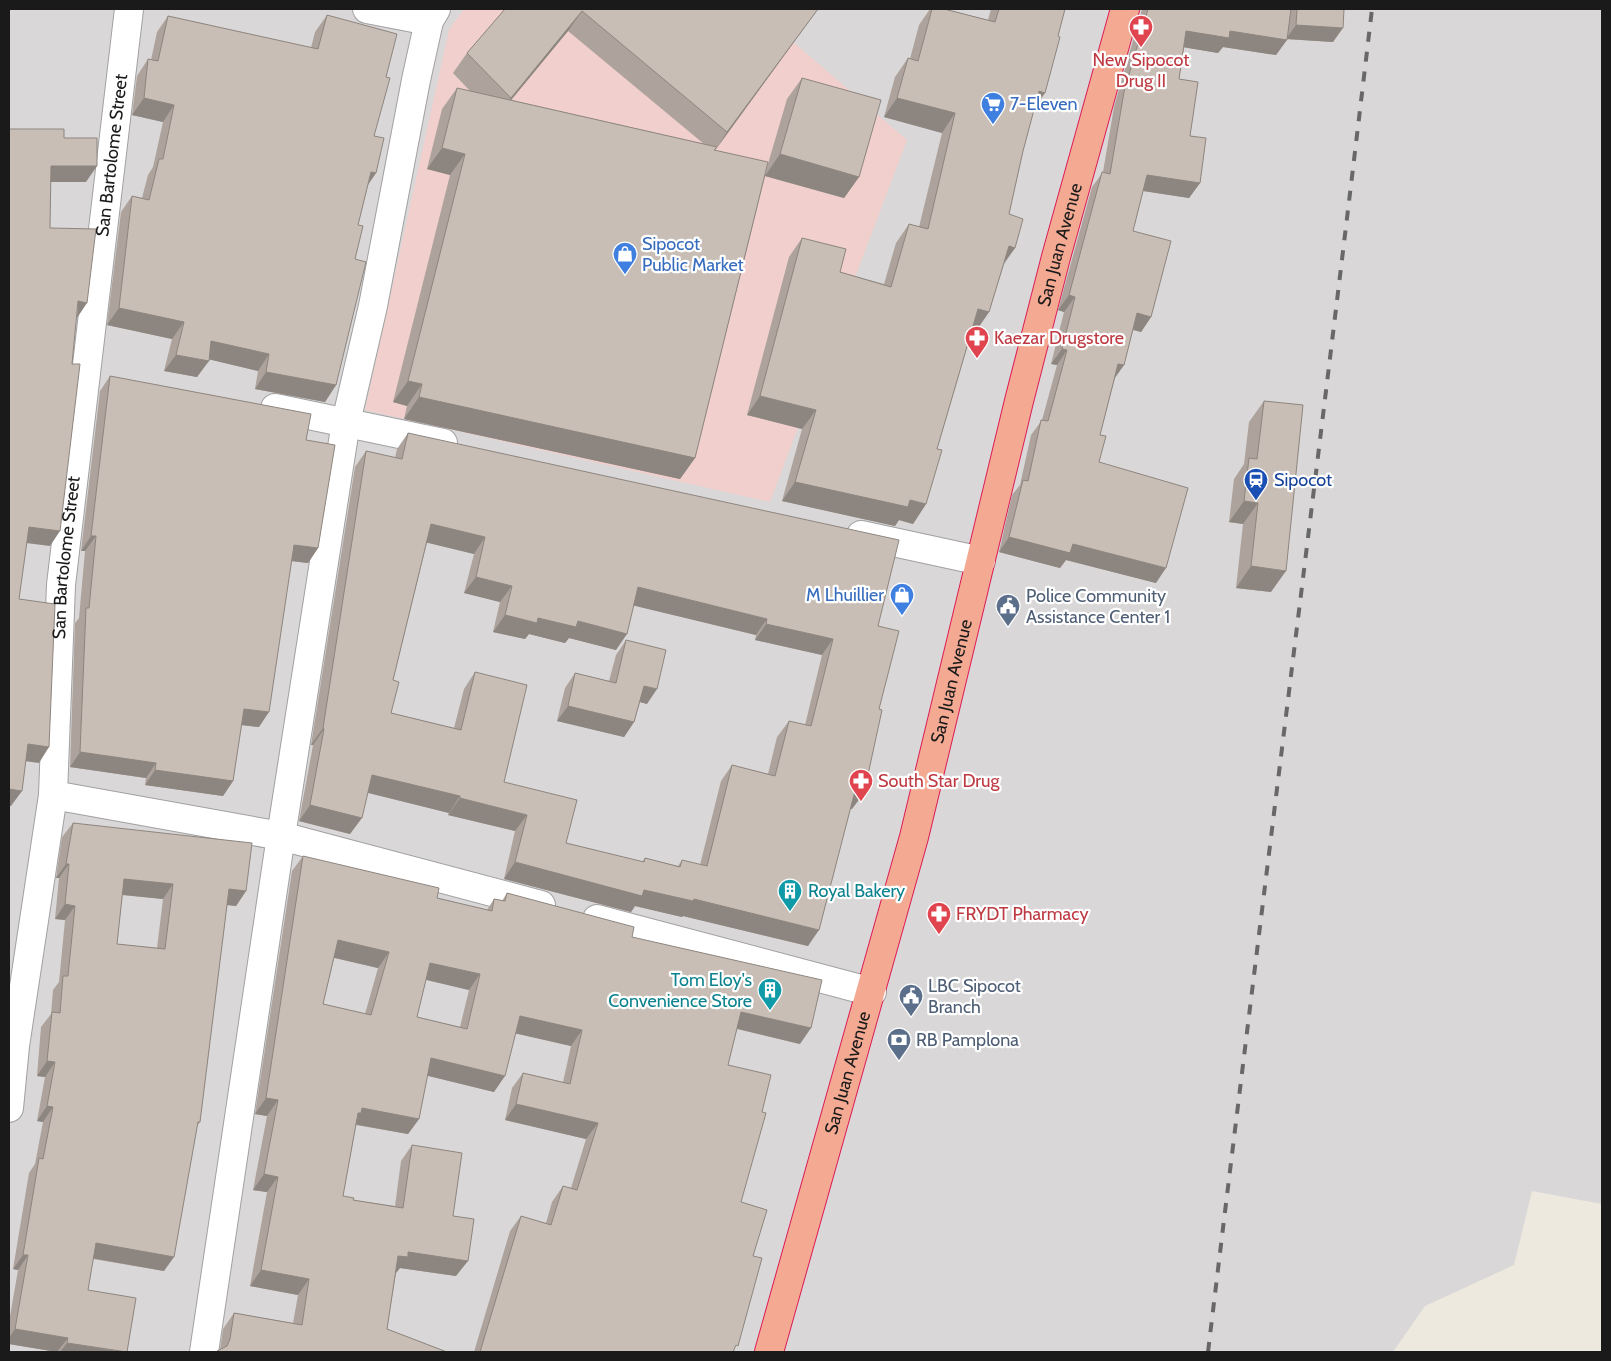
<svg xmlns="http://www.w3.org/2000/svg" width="1611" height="1361" font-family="Cabin,sans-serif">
	<rect width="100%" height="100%" fill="#ede9df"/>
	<path fill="#d9d7d7" d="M9,9H1602V1204L1532,1191L1514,1265L1425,1306L1393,1352H9Z"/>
	<path fill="#f0cfcc" d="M464,9H755L907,140L770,502L365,410L449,30Z"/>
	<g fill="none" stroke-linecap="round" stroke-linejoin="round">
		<defs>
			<g id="minor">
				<path d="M367,9L429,21"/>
				<path d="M275,408L443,443"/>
				<path d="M861,535L981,561"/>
				<path d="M53,795L281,836L541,905"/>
				<path d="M597,919L872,992"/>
				<path id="s1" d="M9,1108L15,1046L53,795L61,585L129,9"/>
				<path d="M204,1352L281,836L346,422L373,306L416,80L429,21L436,9"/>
			</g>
			<g id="trunk">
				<path id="s2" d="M769,1352L914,837L1019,401L1056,257L1125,9"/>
			</g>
		</defs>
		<use href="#minor" stroke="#a1a1a1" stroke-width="30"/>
		<use href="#trunk" stroke="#dc1b57" stroke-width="30"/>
		<use href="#minor" stroke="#fff" stroke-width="28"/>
		<use href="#trunk" stroke="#f4aa92" stroke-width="28"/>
		<path stroke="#686868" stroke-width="4" stroke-dasharray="10 10" stroke-linecap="butt" d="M1208,1352C1262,904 1319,457 1372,9"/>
	</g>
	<g fill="#ada39c" fill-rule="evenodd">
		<path d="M505,9H818L715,150L765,174L787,99L802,78L859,177L844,198L765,176L695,458L680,479L404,419L407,406L393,402L450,175L427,169L442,109L457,88L470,91L453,73L467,53ZM568,31L704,144L511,100Z"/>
		<path d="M930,9H944L988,20L991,9H1065L1034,109L1023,151L1009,214L1015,248L1004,264L989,312L976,331L972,330L937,449L926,504L913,524L899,520L895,526L782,501L802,429L747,415L789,257L802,238L840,272L884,284L896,243L909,224L919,227L942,133L884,117L895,77L908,58L910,59L919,25Z"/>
		<path d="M1142,9H1344L1333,42L1287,39L1276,55L1223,47L1218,53L1184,47L1179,79L1200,183L1189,198L1143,191L1133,231L1151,317L1141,332L1133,330L1124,365L1115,378L1100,435L1099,462L1156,583L1066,560L1060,568L999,552L1012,495L1020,485L1031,435L1042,420L1057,365L1051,364L1064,312L1058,310L1092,187L1103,172L1114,107Z"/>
		<path d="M327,15L386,77L374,136L376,173L368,185L358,225L355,259L336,385L325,402L255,389L258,371L209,359L197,377L164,371L172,339L107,325L121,212L132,196L142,198L148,175L153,167L163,122L132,115L137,76L148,59L151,60L157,32L168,16L311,48L315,32Z"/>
		<path d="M110,376L306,440L318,548L308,563L291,561L259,727L241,725L233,781L223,796L145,785L146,778L70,767L75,623L79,618L85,551H81L100,391Z"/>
		<path d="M1264,401L1271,592L1236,588L1243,524L1229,522L1234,479L1244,464L1249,422Z"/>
		<path d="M408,433L878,626L852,809H850L808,946L683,916L682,917L635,906L631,912L504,879L515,831L448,815L449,813L368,793L350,834L299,821L313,745H311L355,467L366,451L395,458L397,449ZM427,542L474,554L464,593L500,602L493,632L525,639L529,634L565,643L569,638L616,650L634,605L756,635L755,640L822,655L805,725L789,721L777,737L768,774L732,765L721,781L700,865L682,860L678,866L645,858L642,862L566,843L504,782L475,672L464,689L454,728L391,713L393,680Z"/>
		<path d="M626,640L647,704L640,702L634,722L624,737L557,721L565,688L575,673L609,681L616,655Z"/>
		<path d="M73,823L246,891L236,906L227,905L200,1122L197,1126L164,1271L93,1259L88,1290L127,1352H57L9,1344V1322L18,1270L13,1269L29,1173L35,1164L43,1122L37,1121L45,1077L37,1076L41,1027L51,1014L53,990L59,982L65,920L55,919L59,878H56L62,837ZM122,895L163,899L157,948L117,944Z"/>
		<path d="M303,856L437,898L487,910L494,899L502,901L507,893L632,937L800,1044L737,1029L728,1065L741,1202L753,1256L733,1352H474L510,1231L521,1216L546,1223L552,1202L563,1186L571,1188L586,1139L505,1120L512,1088L523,1073L563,1082L571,1046L516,1033L494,1092L427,1075L419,1119L408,1134L356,1125L343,1196L353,1200L395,1206L401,1161L412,1145L453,1216L456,1276L400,1268L396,1273L387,1329L447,1352H217L220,1350L223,1329L234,1313L293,1323L298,1295L250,1286L267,1192L253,1190L267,1116L255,1114L292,871ZM334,958L378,968L365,1014L323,1004ZM426,980L469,990L460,1027L417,1017Z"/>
	</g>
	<g fill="#8d857f">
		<path d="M818,9L714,152L727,132Z"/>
		<path d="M582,11L568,31L497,117L511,98Z"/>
		<path d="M1296,25L1343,28L1333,42L1286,39Z"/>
		<path d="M1186,31H1230L1287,40L1276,55L1223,47L1218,53L1176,46Z"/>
		<path d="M1039,91L1045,93L1032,112Z"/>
		<path d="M144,98L174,105L163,122L132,115Z"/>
		<path d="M897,98L955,113L942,133L884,117Z"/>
		<path d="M442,148L465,154L450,175L427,169Z"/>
		<path d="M780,154L859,177L844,198L765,176Z"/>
		<path d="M51,166H97L86,182H40Z"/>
		<path d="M371,172L376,173L364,190Z"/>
		<path d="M1147,175L1200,183L1189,198L1137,190Z"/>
		<path d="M1009,246L1015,248L1001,267Z"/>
		<path d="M1069,295L1075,297L1064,312L1058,310Z"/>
		<path d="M78,301L87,303L77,318Z"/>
		<path d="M119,308L184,322L172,339L107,325Z"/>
		<path d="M978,309L989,312L976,331L965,328Z"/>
		<path d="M1137,313L1151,317L1141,332L1127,328Z"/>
		<path d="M211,341L269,354L258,371L199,357Z"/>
		<path d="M1062,349L1067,350L1057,365L1051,364Z"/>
		<path d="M176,355L209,361L197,377L164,371Z"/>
		<path d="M1118,364L1124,365L1113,380Z"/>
		<path d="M266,372L336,385L325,402L255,389Z"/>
		<path d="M408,381L422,384L407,406L393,402Z"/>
		<path d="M760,396L816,410L802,429L747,415Z"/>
		<path d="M419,397L695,458L680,479L404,419Z"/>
		<path d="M795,482L910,500L926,504L913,524L899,520L895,526L782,501Z"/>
		<path d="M1244,501L1258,503L1243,524L1229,522Z"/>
		<path d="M431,524L485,537L474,554L420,541Z"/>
		<path d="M29,527L60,531L50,546L18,542Z"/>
		<path d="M91,536H96L85,551H81Z"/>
		<path d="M1009,537L1073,544L1166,568L1156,583L1066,560L1060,568L999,552Z"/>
		<path d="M294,545L318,548L308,563L283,560Z"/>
		<path d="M1251,566L1286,571L1271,592L1236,588Z"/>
		<path d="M476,577L512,586L500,602L464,593Z"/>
		<path d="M638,587L767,619L756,635L627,604Z"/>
		<path d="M505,615L578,621L627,634L616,650L569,638L565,643L529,634L525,639L493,632Z"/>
		<path d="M766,624L833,639L822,655L755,640Z"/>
		<path d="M644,686L657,689L647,704L633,700Z"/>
		<path d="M568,706L634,722L624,737L557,721Z"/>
		<path d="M244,709L269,712L259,727L233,724Z"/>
		<path d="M323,728L324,729L313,745H311Z"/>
		<path d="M28,744L49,747L39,763L17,760Z"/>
		<path d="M80,752L156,763L146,778L70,767Z"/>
		<path d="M155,770L233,781L223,796L145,785Z"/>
		<path d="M372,775L460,796L449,813L361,791Z"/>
		<path d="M9,789L22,791L11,806H9Z"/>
		<path d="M855,791L864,793L852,809L844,807Z"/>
		<path d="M460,798L527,815L515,831L448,815Z"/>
		<path d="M310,805L362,818L350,834L299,821Z"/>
		<path d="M515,862L644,890L694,899L819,930L808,946L683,916L682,917L635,906L631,912L504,879Z"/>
		<path d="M66,864H69L59,878H56Z"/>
		<path d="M124,879L173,884L163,899L114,894Z"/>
		<path d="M229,889L246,891L236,906L219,904Z"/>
		<path d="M65,904L75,906L65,920L55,919Z"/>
		<path d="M338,940L389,952L378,968L327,956Z"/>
		<path d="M430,963L480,974L469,990L419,978Z"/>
		<path d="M741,1012L811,1028L800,1044L730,1027Z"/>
		<path d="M520,1016L582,1030L571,1046L509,1032Z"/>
		<path d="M431,1058L505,1076L494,1092L420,1074Z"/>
		<path d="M47,1061L55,1062L45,1077L37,1076Z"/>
		<path d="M266,1098L278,1100L267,1116L255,1114Z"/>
		<path d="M516,1104L598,1123L586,1139L505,1120Z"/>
		<path d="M47,1106L53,1107L43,1122L37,1121Z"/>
		<path d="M362,1108L419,1119L408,1134L353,1124L347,1129Z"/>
		<path d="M264,1174L278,1177L267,1192L253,1190Z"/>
		<path d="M96,1243L174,1257L164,1271L86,1257Z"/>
		<path d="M408,1252L468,1261L456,1276L400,1268L396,1273L387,1272L398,1256Z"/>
		<path d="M23,1255H28L18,1270L13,1269Z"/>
		<path d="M261,1270L309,1279L298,1295L250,1286Z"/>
		<path d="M15,1329L68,1338L57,1352L9,1344V1338Z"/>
		<path d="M67,1343L123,1352H60Z"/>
	</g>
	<g fill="#c9beb5" stroke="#8d857f" fill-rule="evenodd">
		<path d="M505,9H818L727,132L582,11L511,98L467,53Z"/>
		<path d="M932,9H944L995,22L999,9H1065L1058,36L1060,37L1045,93L1039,91L1023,151L1009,214L1023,219L1015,248L1009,246L989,312L978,309L937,449L942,450L926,504L910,500L908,507L795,482L816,410L760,396L802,238L846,249L840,272L891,287L909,224L928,229L955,113L897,98L908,58L918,61Z"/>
		<path d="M1148,9H1291L1287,40L1230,31L1229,38L1186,31L1179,79L1198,82L1190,136L1206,138L1200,183L1147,175L1133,231L1171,241L1151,317L1137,313L1124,365L1118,364L1100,435L1106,436L1099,462L1188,488L1166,568L1073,544L1070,553L1009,537L1023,480L1028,481L1041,420L1048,421L1067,350L1062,349L1075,297L1069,295L1102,172L1110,174L1124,92Z"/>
		<path d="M1297,9H1344L1343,28L1296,25Z"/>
		<path d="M327,15L397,34L386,77L390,78L374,136L384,138L376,173L371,172L358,225L363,226L355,259L366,262L336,385L266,372L269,354L211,341L209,361L176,355L184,322L119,308L132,196L149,200L159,159H163L174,105L144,98L148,59L158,61L168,16L318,49Z"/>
		<path d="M802,78L881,100L859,177L780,154Z"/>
		<path d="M457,88L717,147L714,150L768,162L695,458L419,397L422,384L408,381L465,154L442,148Z"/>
		<path d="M9,129H64V138H97V166H51L50,228L96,229L87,303L78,301L72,364H80L60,531L29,527L19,599L55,604L49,747L28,744L22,791L9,789Z"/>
		<path d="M110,376L311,414L306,440L335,445L318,548L294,545L269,712L244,709L233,781L155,770L156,763L80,752L86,608H89L96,536H91Z"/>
		<path d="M1264,401L1303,405L1286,571L1251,566L1258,503L1244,501L1249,458L1257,459Z"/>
		<path d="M408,433L899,540L878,626L899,631L879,709L882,710L864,793L855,791L819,930L694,899L693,901L644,890L642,896L515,862L527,815L460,798V796L372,775L362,818L310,805L324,729L323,728L366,451L402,459ZM431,524L485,537L476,577L512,586L505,615L537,623L538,618L576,627L578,621L627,634L638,587L767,619L766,624L833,639L811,726L789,721L775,776L732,765L707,866L682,860L680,867L645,858L644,862L566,843L577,800L504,782L527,685L475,672L461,730L391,713L399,682L393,680Z"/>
		<path d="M626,640L666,650L657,689L644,686L634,722L568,706L575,673L616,683Z"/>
		<path d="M73,823L252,843L246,891L229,889L200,1122H198L174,1257L96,1243L88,1290L136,1298L127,1352L67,1343L68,1338L15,1329L28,1255H23L39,1158L43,1159L53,1107L47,1106L55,1062L47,1061L52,1012L60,1013L63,976H68L75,906L65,904L69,864H66ZM124,879L173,884L165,949L117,944Z"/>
		<path d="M303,856L439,888L437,898L492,911L494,899L505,901L507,893L634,927L632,937L822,980L811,1028L741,1012L728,1065L771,1075L762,1112L766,1113L741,1202L767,1210L753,1256L762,1258L738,1346L736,1345L733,1352H480L521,1216L551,1225L563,1186L577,1190L598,1123L516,1104L523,1073L570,1084L582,1030L520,1016L505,1076L431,1058L419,1119L362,1108L361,1113H358L343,1196L354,1198L353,1200L403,1208L412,1145L462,1153L453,1216L474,1219L468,1261L408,1252V1257L398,1256L387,1329L447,1352H217V1351L227,1346L230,1339L234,1313L302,1325L309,1279L261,1270L278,1177L264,1174L278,1100L266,1098ZM338,940L389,952L371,1015L323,1004ZM430,963L480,974L467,1029L417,1017Z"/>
	</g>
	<defs>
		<symbol id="pharmacy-pin" viewBox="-11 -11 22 30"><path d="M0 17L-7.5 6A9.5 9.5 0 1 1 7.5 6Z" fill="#e0444e" stroke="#fff"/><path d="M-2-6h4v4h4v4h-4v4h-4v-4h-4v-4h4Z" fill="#fff"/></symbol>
		<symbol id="supermarket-pin" viewBox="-11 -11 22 30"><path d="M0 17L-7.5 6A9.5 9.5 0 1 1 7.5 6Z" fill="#3f7fe0" stroke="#fff"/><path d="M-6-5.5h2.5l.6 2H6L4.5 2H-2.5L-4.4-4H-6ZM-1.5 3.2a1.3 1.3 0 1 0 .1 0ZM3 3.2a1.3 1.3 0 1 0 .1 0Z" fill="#fff"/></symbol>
		<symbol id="shop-pin" viewBox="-11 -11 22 30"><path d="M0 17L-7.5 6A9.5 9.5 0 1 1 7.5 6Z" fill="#3f7fe0" stroke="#fff"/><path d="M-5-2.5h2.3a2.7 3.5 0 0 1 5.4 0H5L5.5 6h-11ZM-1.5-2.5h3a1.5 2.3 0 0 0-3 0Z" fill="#fff"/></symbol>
		<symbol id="station-pin" viewBox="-11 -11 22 30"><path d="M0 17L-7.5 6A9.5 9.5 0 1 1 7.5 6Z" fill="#1a4fb4" stroke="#fff"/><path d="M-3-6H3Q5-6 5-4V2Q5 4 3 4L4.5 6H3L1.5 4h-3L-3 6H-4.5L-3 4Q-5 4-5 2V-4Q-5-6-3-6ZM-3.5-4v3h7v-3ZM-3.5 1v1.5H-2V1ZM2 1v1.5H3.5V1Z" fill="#fff"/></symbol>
		<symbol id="civic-pin" viewBox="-11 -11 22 30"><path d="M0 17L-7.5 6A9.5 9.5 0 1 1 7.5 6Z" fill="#5c6f8a" stroke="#fff"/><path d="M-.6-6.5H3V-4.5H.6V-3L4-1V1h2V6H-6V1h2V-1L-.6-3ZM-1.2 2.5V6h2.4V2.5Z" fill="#fff"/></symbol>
		<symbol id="building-pin" viewBox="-11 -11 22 30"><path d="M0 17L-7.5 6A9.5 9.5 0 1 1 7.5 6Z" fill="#0f9aa8" stroke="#fff"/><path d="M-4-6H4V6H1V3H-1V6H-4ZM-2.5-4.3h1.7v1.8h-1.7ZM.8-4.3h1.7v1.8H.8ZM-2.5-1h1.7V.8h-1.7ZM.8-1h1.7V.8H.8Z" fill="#fff"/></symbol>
		<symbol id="bank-pin" viewBox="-11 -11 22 30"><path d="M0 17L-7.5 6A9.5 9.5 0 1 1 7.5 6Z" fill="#5c6f8a" stroke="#fff"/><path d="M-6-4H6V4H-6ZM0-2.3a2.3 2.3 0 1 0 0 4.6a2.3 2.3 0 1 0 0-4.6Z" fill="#fff"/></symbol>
	</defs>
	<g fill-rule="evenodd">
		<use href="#pharmacy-pin" x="1127" y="13" width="28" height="38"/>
		<use href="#supermarket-pin" x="979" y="90" width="28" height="38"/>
		<use href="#shop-pin" x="611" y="240" width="28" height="38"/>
		<use href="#pharmacy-pin" x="963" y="324" width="28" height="38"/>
		<use href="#station-pin" x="1242" y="466" width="28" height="38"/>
		<use href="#shop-pin" x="888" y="581" width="28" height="38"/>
		<use href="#civic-pin" x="994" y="592" width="28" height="38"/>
		<use href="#pharmacy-pin" x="847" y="767" width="28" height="38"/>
		<use href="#building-pin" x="776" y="877" width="28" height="38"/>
		<use href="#pharmacy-pin" x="925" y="900" width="28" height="38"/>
		<use href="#building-pin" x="756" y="976" width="28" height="38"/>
		<use href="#civic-pin" x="897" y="982" width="28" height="38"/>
		<use href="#bank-pin" x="885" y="1026" width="28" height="38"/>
	</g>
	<g text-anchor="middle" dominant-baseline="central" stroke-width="4.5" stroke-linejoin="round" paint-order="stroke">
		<g font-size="18" fill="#be3a42" stroke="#fff" text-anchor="start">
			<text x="1141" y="60" text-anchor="middle">New Sipocot<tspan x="1141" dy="21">Drug II</tspan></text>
			<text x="994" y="338">Kaezar Drugstore</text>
			<text x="878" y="781">South Star Drug</text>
			<text x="956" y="914">FRYDT Pharmacy</text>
		</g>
		<g font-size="18" fill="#366cbe" stroke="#fff" text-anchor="start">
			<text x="1010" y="104">7-Eleven</text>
			<text x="642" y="244">Sipocot<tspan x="642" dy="21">Public Market</tspan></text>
			<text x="884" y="595" text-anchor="end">M Lhuillier</text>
		</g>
		<g font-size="18" fill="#1a1a1a" stroke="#fff">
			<text stroke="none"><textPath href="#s1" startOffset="959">San Bartolome Street</textPath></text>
			<text stroke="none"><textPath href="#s2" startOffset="1145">San Juan Avenue</textPath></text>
			<text stroke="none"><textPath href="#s1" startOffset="554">San Bartolome Street</textPath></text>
			<text stroke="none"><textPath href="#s2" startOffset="695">San Juan Avenue</textPath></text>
			<text stroke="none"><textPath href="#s2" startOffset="290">San Juan Avenue</textPath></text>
		</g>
		<g font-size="18" fill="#164399" stroke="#fff" text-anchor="start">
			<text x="1274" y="480">Sipocot</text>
		</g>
		<g font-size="18" fill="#4e5e75" stroke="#fff" text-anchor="start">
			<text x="1026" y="596">Police Community<tspan x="1026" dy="21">Assistance Center 1</tspan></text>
			<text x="928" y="986">LBC Sipocot<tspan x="928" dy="21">Branch</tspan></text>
			<text x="916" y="1040">RB Pamplona</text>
		</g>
		<g font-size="18" fill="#0d838f" stroke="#fff" text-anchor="start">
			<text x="808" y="891">Royal Bakery</text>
			<text x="752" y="980" text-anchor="end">Tom Eloy's<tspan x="752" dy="21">Convenience Store</tspan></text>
		</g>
	</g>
	<rect width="1611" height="1361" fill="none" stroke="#1a1a1a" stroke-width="20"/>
</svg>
